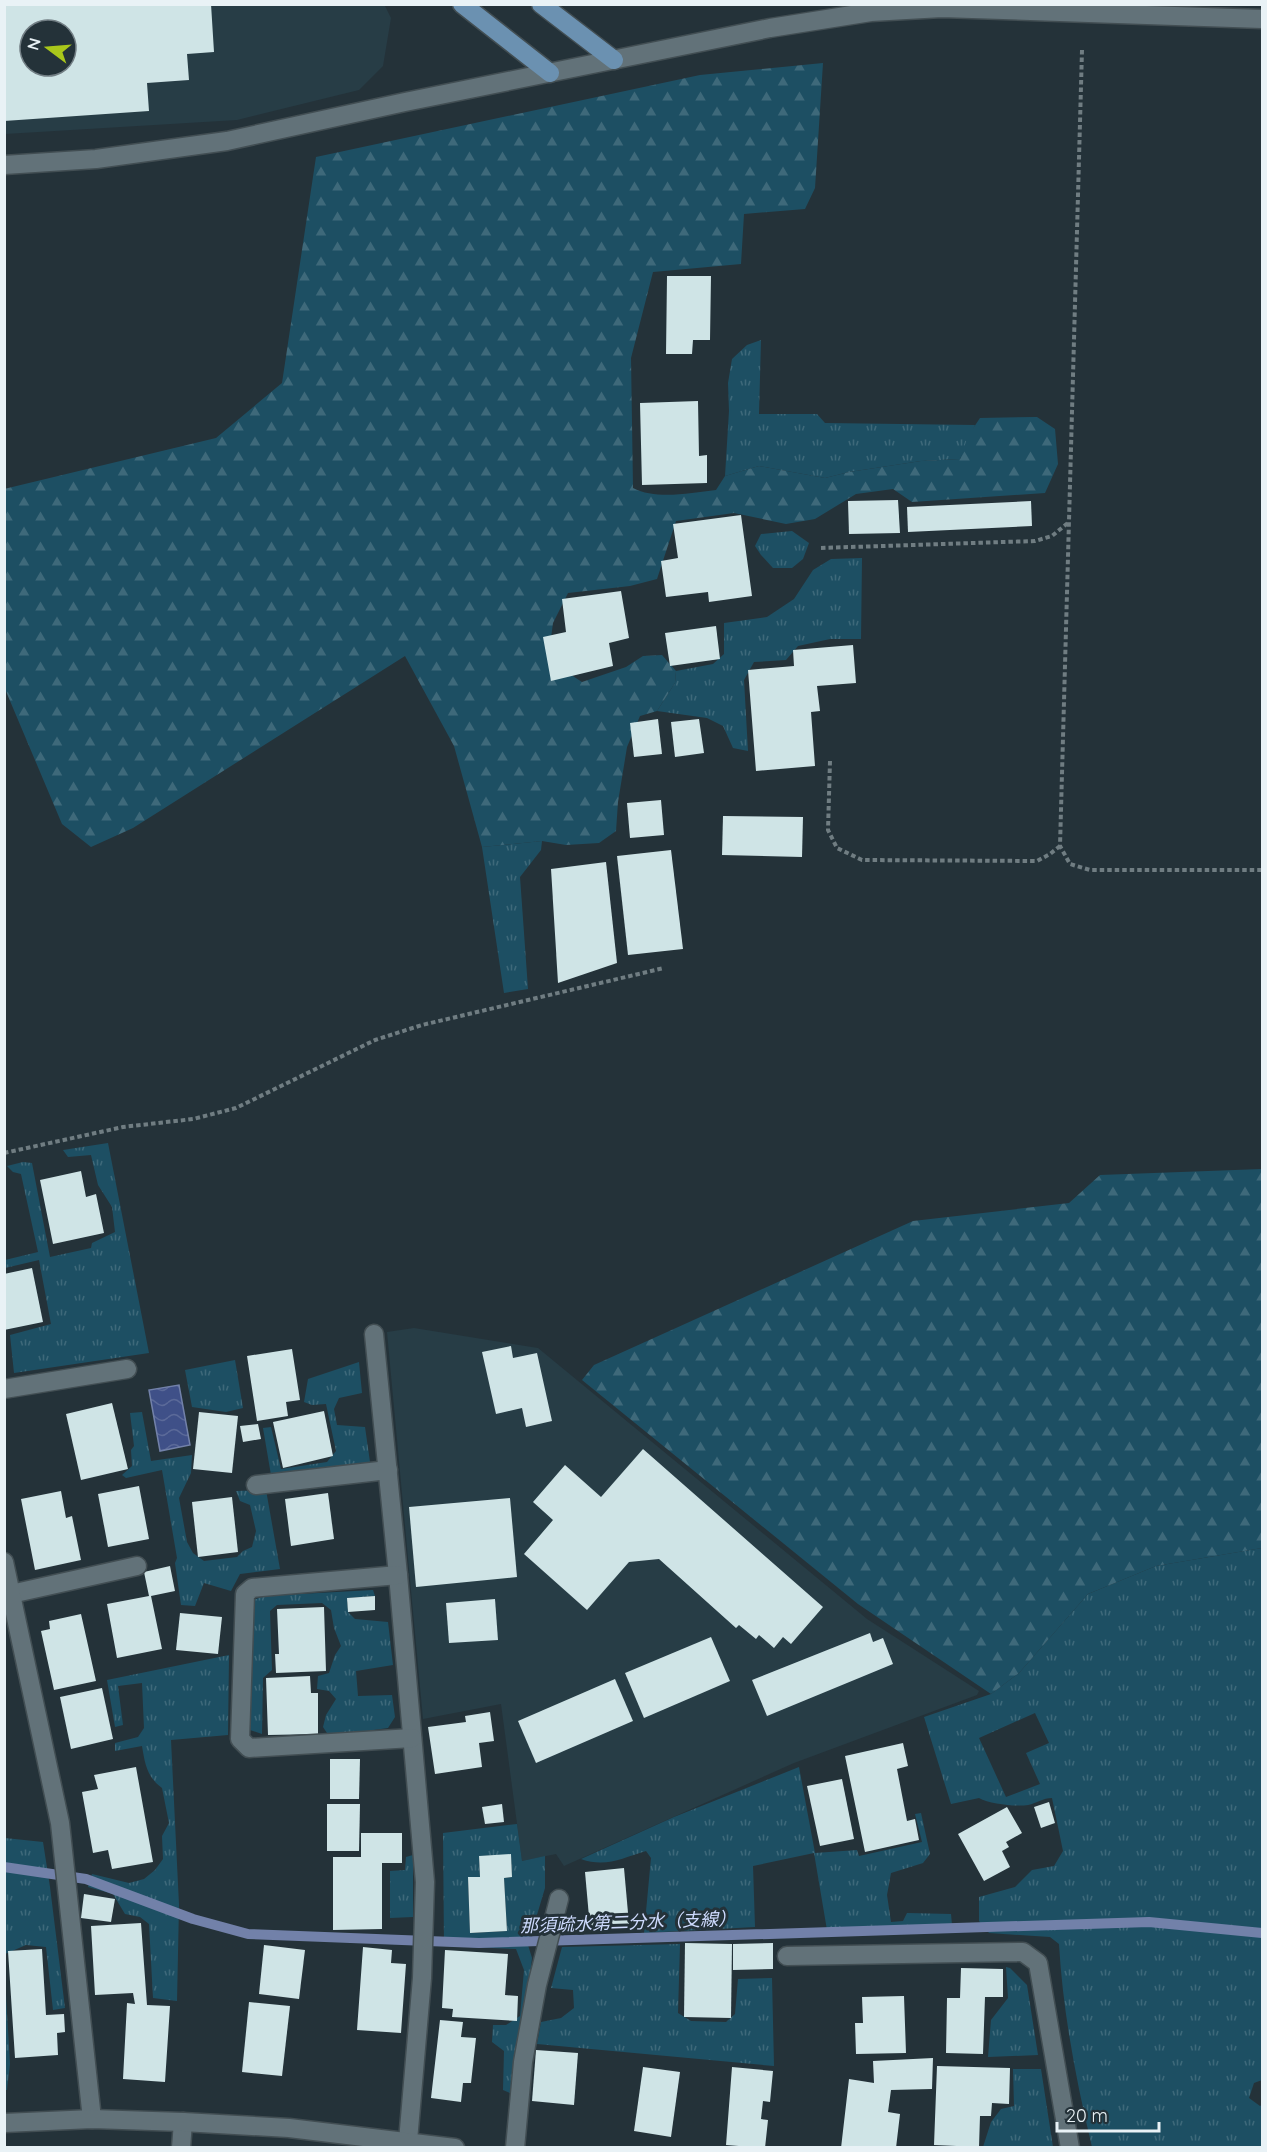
<svg xmlns="http://www.w3.org/2000/svg" width="1267" height="2152" font-family="Quicksand,'Noto Sans JP',sans-serif">
	<defs>
		<pattern id="grass-tufts" width="24" height="20" patternUnits="userSpaceOnUse" patternTransform="scale(1.5)"><rect width="24" height="20" fill="#1d4f63"/><path d="M3 7l-1-3M5 7V3M7 7l1-3M15 17l-1-3M17 17v-4M19 17l1-3" fill="none" stroke="#3e697a"/></pattern>
		<pattern id="forest-firs" width="22" height="20" patternUnits="userSpaceOnUse" patternTransform="scale(1.5)"><rect width="22" height="20" fill="#1d4f63"/><path d="M5 1l3.5 6h-7zM16 11l3.5 6h-7z" fill="#3e697a"/></pattern>
		<pattern id="water-waves" width="16" height="10" patternUnits="userSpaceOnUse" patternTransform="scale(1.5)"><rect width="16" height="10" fill="#3f5088"/><path d="M0 5q4-4 8 0t8 0" fill="none" stroke="#5b6a99"/></pattern>
	</defs>
	<rect width="100%" height="100%" fill="#243239"/>
	<g fill="#273d46" fill-rule="evenodd">
		<path d="M384,4L391,18L383,66L359,90L237,120L5,134V5ZM30,30H66V66H30Z"/>
		<path d="M414,1328L538,1348L867,1619L979,1691L977,1695L794,1763L564,1866L556,1854L522,1861L501,1704L423,1719L387,1332Z"/>
	</g>
	<g fill="url(#grass-tufts)" fill-rule="evenodd">
		<path d="M761,340L759,414H817L825,423L975,425L960,459L921,461L849,472L825,478L759,466L725,476L729,411L728,383L732,359L747,345Z"/>
		<path d="M792,531L809,543L803,559L792,568H773L761,555L755,546L761,534Z"/>
		<path d="M862,558L861,639H830L798,646L786,660L754,662L744,680L748,751L733,748L723,726L707,718L657,711L675,683L676,671L713,664L724,654V623L767,617L794,599L813,570L831,559Z"/>
		<path d="M542,841L541,850L520,877L528,989L504,993L482,847Z"/>
		<path d="M108,1143L149,1353L14,1373L10,1335L51,1324L39,1260L5,1268V1260L38,1252L21,1174L13,1172L7,1166L23,1162L32,1163L50,1257L91,1248L92,1243L115,1232L112,1207L98,1185L91,1155L68,1157L63,1150Z"/>
		<path d="M235,1360L243,1408L226,1412L192,1407L185,1370Z"/>
		<path d="M359,1362L362,1393L339,1398L334,1409L337,1425L365,1427L370,1462L271,1475L263,1428L271,1427L281,1469L327,1462L336,1451L326,1404L312,1405L304,1402L308,1379Z"/>
		<path d="M142,1412L151,1461L192,1455L191,1473L179,1498L187,1542L193,1553L204,1561L237,1557L243,1551L252,1547L256,1531L250,1505L240,1501L236,1491L266,1490L280,1569L240,1574L231,1591L204,1583L195,1606L181,1605L175,1563L177,1558L162,1470L126,1478L122,1475L132,1466L131,1450L134,1446L130,1413Z"/>
		<path d="M1262,1548V2080L1254,2083L1249,2098L1260,2106L1262,2105V2147H1092C1076,2080 1063,2013 1059,1944L1050,1937L989,1933L979,1921V1897L1015,1887L1032,1870L1054,1866L1063,1851L1052,1798C1043,1798 1037,1803 1028,1805C1016,1807 990,1804 979,1798L951,1804L924,1717L991,1694L1019,1673L1088,1594L1156,1566ZM1035,1713L1049,1743L1026,1753L1040,1784L1006,1797L979,1738Z"/>
		<path d="M373,1590L375,1596L347,1598L348,1612L355,1619L388,1622L393,1665L356,1671L358,1696L392,1695L395,1717L388,1728L329,1736L323,1727L326,1715L336,1699L329,1691L317,1689L318,1676L329,1673L335,1655L341,1646L334,1628L331,1610L322,1603L277,1605L270,1611L272,1670L263,1678L262,1734L250,1730L253,1600L264,1596Z"/>
		<path d="M229,1655L228,1735L171,1740L179,1905L177,2001L153,1998L149,1924L140,1917L125,1914L113,1894L88,1887L92,1874L129,1883L144,1879L155,1870L163,1859L162,1836L169,1823L162,1788C147,1777 145,1764 142,1746L115,1751V1743L138,1737L144,1728L142,1683L118,1686L123,1725L115,1727L107,1680Z"/>
		<path d="M799,1767L815,1853L857,1850L859,1856L922,1842L915,1814L921,1813L930,1854L923,1863L891,1873L887,1895L891,1922L903,1921L907,1913L951,1914L952,1925L827,1930L814,1853L753,1866L755,1927L644,1933L651,1858L646,1851C622,1858 606,1868 581,1859L674,1817Z"/>
		<path d="M517,1824L522,1861L545,1856V1888L528,1945L532,1958L527,2001L512,2094L503,2090L504,2051L492,2042L493,2025H506L520,2016L524,1970L516,1949L444,1946L443,1833ZM511,1855L512,1877L504,1878L507,1931L470,1933L468,1877H480L479,1856Z"/>
		<path d="M5,1838L43,1842L50,1887L65,2008L53,2010L46,1947L26,1945L5,1954Z"/>
		<path d="M413,1855V1917L390,1918V1871L405,1870L406,1857Z"/>
		<path d="M680,1944L678,2013L691,2021L726,2022L735,2014L738,1979L772,1978L774,2066L537,2044L541,2022L561,2018L574,2008L573,1990L551,1988L562,1947Z"/>
		<path d="M1006,1967L1010,1968L1027,1985L1038,2055L988,2057L991,2020L1008,1998Z"/>
		<path d="M5,1978L10,2064L7,2090H5Z"/>
		<path d="M1013,2069H1041L1053,2147H983L991,2122L1001,2109L1014,2106Z"/>
	</g>
	<g fill="url(#forest-firs)">
		<path d="M823,63L815,188L805,209L744,214L741,264L653,272L631,358L633,488C656,500 690,493 716,490L725,476L759,466L825,478L849,472L921,461L960,459L968,436L980,418L1037,417L1055,429L1058,464L1045,493L912,502L893,489L856,494L815,519L786,524L734,513L676,521L657,579L630,586L568,593L553,623L548,660L582,682L626,667L643,656L662,655L676,671L675,683L657,711L640,716L627,747L618,802L616,831L599,843L566,845L542,841L482,847L454,746L405,656L133,828L91,847L62,824L5,689L4,489L216,438L282,383L316,157L700,75Z"/>
		<path d="M1262,1169V1548L1156,1566L1088,1594L1019,1673L991,1694L858,1604L582,1380L594,1365L913,1221L1069,1203L1100,1175Z"/>
	</g>
	<path fill="url(#water-waves)" stroke="#7281a9" stroke-width="1.5" d="M179,1385L190,1445L160,1451L149,1390Z"/>
	<g fill="none" stroke-linecap="round" stroke-linejoin="round">
		<path stroke="#7281a9" stroke-width="10" d="M4,1867L86,1879L193,1919L248,1934L479,1943L1149,1922L1262,1933"/>
	</g>
	<g fill="#cfe4e6" fill-rule="evenodd">
		<path d="M4,4H211L214,52L187,54L189,80L147,83L149,111L4,121ZM30,30H66V66H30Z"/>
		<path d="M667,276H711L710,340H693L692,354H666Z"/>
		<path d="M698,401L699,456L707,455V483L642,485L640,403Z"/>
		<path d="M898,500L900,533L849,534L848,501Z"/>
		<path d="M1031,501L1032,526L908,532L907,507Z"/>
		<path d="M741,515L752,596L709,602L708,592L666,597L661,561L678,558L673,524Z"/>
		<path d="M621,591L629,638L609,643L613,666L551,681L543,637L566,632L562,599Z"/>
		<path d="M716,626L720,659L670,666L665,633Z"/>
		<path d="M853,645L856,683L817,686L820,711L811,712L815,766L756,771L748,670L794,666L793,650Z"/>
		<path d="M658,719L662,754L634,757L630,723Z"/>
		<path d="M699,719L704,753L675,757L671,722Z"/>
		<path d="M661,800L664,835L630,838L627,803Z"/>
		<path d="M723,816L803,817L802,857L722,855Z"/>
		<path d="M671,850L683,949L628,955L617,856Z"/>
		<path d="M606,862L617,963L558,983L551,869Z"/>
		<path d="M81,1171L86,1197L96,1194L104,1233L53,1244L40,1180Z"/>
		<path d="M32,1268L43,1322L4,1330V1274Z"/>
		<path d="M511,1346L513,1358L537,1353L552,1421L526,1427L522,1408L496,1414L482,1352Z"/>
		<path d="M292,1349L300,1400L286,1402L288,1416L257,1421L247,1356Z"/>
		<path d="M112,1403L128,1469L81,1480L66,1414Z"/>
		<path d="M324,1411L333,1456L283,1468L273,1422Z"/>
		<path d="M199,1412L238,1416L232,1473L193,1469Z"/>
		<path d="M258,1424L261,1439L243,1442L240,1426Z"/>
		<path d="M643,1449L823,1607L791,1644L783,1637L774,1648L759,1635L756,1639L739,1625L736,1628L659,1559L629,1562L587,1610L524,1554L553,1520L533,1502L565,1465L601,1497Z"/>
		<path d="M139,1486L149,1539L108,1547L98,1494Z"/>
		<path d="M61,1491L66,1518L72,1516L81,1560L35,1570L21,1499Z"/>
		<path d="M328,1493L334,1539L291,1546L285,1499Z"/>
		<path d="M232,1497L238,1552L198,1557L192,1502Z"/>
		<path d="M510,1498L517,1577L416,1587L409,1507Z"/>
		<path d="M170,1566L175,1591L151,1596L162,1649L117,1658L107,1604L149,1596L144,1572Z"/>
		<path d="M375,1596V1610L348,1612L347,1598Z"/>
		<path d="M495,1599L498,1640L449,1643L446,1603Z"/>
		<path d="M324,1607L326,1671L276,1673L275,1654H279L277,1609Z"/>
		<path d="M180,1613L222,1617L218,1654L176,1650Z"/>
		<path d="M81,1614L96,1681L54,1690L41,1631L50,1629L49,1621Z"/>
		<path d="M870,1633L873,1642L883,1638L893,1664L767,1716L752,1680Z"/>
		<path d="M711,1637L730,1681L644,1718L625,1673Z"/>
		<path d="M310,1676L311,1693H318V1734L268,1735L266,1678Z"/>
		<path d="M615,1679L633,1721L536,1763L518,1721Z"/>
		<path d="M102,1688L113,1739L71,1749L60,1697Z"/>
		<path d="M490,1712L494,1741L479,1743L482,1767L435,1774L428,1727L466,1722L465,1716Z"/>
		<path d="M903,1743L908,1766L897,1769L907,1821L915,1819L919,1840L865,1852L845,1756Z"/>
		<path d="M330,1759H360L359,1799H330Z"/>
		<path d="M136,1767L153,1862L112,1869L108,1850L93,1853L82,1792L98,1789L94,1775Z"/>
		<path d="M842,1779L854,1839L820,1846L807,1786Z"/>
		<path d="M1049,1802L1055,1823L1041,1828L1034,1807Z"/>
		<path d="M327,1804H360L359,1851H327Z"/>
		<path d="M502,1804L504,1822L485,1824L482,1807Z"/>
		<path d="M1007,1807L1022,1833L1006,1842L1009,1847L1002,1851L1010,1867L984,1881L958,1834Z"/>
		<path d="M361,1833H402V1863H382V1929L333,1930V1857H361Z"/>
		<path d="M511,1854L512,1877L504,1878L507,1931L470,1933L468,1877H480L479,1856Z"/>
		<path d="M624,1868L629,1924L590,1928L585,1872Z"/>
		<path d="M84,1894L115,1899L111,1922L81,1918Z"/>
		<path d="M141,1923L147,2005L170,2006L165,2082L123,2079L127,2003L135,2004L133,1993L95,1995L91,1926Z"/>
		<path d="M685,1943L732,1944L731,2018L684,2017Z"/>
		<path d="M773,1943V1969L733,1970V1944Z"/>
		<path d="M264,1945L305,1950L299,1999L259,1994Z"/>
		<path d="M363,1947L392,1950L391,1963L406,1964L401,2033L357,2030Z"/>
		<path d="M42,1949L46,2015L64,2014L65,2032L57,2033L58,2055L15,2058L8,1951Z"/>
		<path d="M445,1950L508,1954L505,1995L518,1996L517,2021L452,2017L453,2009L442,2008Z"/>
		<path d="M961,1968L1003,1969V1997H985L983,2054L946,2053L947,1998H960Z"/>
		<path d="M904,1996L906,2053L856,2054L855,2023H863L862,1997Z"/>
		<path d="M249,2002L290,2006L282,2076L242,2072Z"/>
		<path d="M440,2020L463,2022L461,2037L476,2038L471,2083H463L461,2102L431,2098Z"/>
		<path d="M536,2050L578,2053L574,2105L532,2101Z"/>
		<path d="M933,2058L932,2089L891,2090L888,2112L900,2114L896,2148H841L849,2079L874,2083L873,2061Z"/>
		<path d="M937,2066L1010,2068L1009,2104L992,2103L991,2116H980L979,2147L934,2145Z"/>
		<path d="M643,2067L680,2072L671,2137L634,2131Z"/>
		<path d="M732,2067L773,2071L770,2102L763,2101L761,2119L768,2120L765,2148L726,2145Z"/>
	</g>
	<g fill="none" stroke-linecap="round" stroke-linejoin="round">
		<defs>
			<g id="service">
				<path d="M4,1389L127,1369"/>
				<path d="M256,1485L388,1470"/>
				<path d="M11,1594L137,1566"/>
				<path d="M181,2148L183,2122"/>
				<path d="M515,2148L523,2062L537,1985L559,1899"/>
			</g>
			<g id="minor">
				<path d="M374,1334L398,1575L425,1882L422,1978L408,2141"/>
				<path d="M4,1562L60,1823L92,2119"/>
				<path d="M398,1575L252,1588L245,1594L240,1739L249,1748L412,1738"/>
				<path d="M787,1956L1023,1952L1038,1963L1070,2148"/>
			</g>
			<g id="tertiary">
				<path d="M4,165L96,159L227,141L405,102L770,28L871,12L942,8L1262,19"/>
				<path d="M4,2123L92,2119L183,2122L289,2128L455,2148"/>
			</g>
			<g id="primary">
				<path d="M462,4L550,73"/>
				<path d="M541,4L614,60"/>
			</g>
		</defs>
		<use href="#service" stroke="#424e53" stroke-width="21"/>
		<use href="#minor" stroke="#424e53" stroke-width="21"/>
		<use href="#tertiary" stroke="#424e53" stroke-width="21"/>
		<use href="#primary" stroke="#424e53" stroke-width="21"/>
		<g stroke="#707d82" stroke-width="4" stroke-dasharray="4.5 3" stroke-linecap="butt">
			<path d="M1082,50L1060,846L1070,864L1090,870H1262"/>
			<path d="M821,548L1035,541L1052,536L1069,522"/>
			<path d="M830,761L828,830L837,848L862,860L1037,861L1050,854L1060,846"/>
			<path d="M4,1153L123,1127L193,1119L236,1108L375,1040L422,1025L664,968"/>
		</g>
		<use href="#service" stroke="#627279" stroke-width="18"/>
		<use href="#minor" stroke="#627279" stroke-width="18"/>
		<use href="#tertiary" stroke="#627279" stroke-width="18"/>
		<use href="#primary" stroke="#6b91b1" stroke-width="18"/>
	</g>
	<g text-anchor="middle" dominant-baseline="central" stroke-width="6" stroke-linejoin="round" paint-order="stroke">
		<g font-size="18" font-style="italic" fill="#cedbfe" stroke="#243239">
			<text transform="translate(628 1922) rotate(-2)">那須疏水第二分水（支線）</text>
		</g>
	</g>
	<rect width="1267" height="2152" fill="none" stroke="#e9f2f6" stroke-width="12"/>
	<g transform="translate(48 48) rotate(286)"><circle r="28" fill="#243239" stroke="#737f85" stroke-width="1.5"/>
	<path d="M0-4.5L10 22L0 15L-10 22Z" fill="#a9c71b"/>
	<text y="-9" font-size="16" font-weight="bold" text-anchor="middle" fill="#e9f2f6">N</text>
	</g>
	<path d="M1057 2122v9h102v-9" fill="none" stroke="#e9f2f6" stroke-width="3"/>
	<text x="1066" y="2122" font-size="18" fill="#e9f2f6" stroke="#243239" stroke-width="4.5" paint-order="stroke">20 m</text>
</svg>
